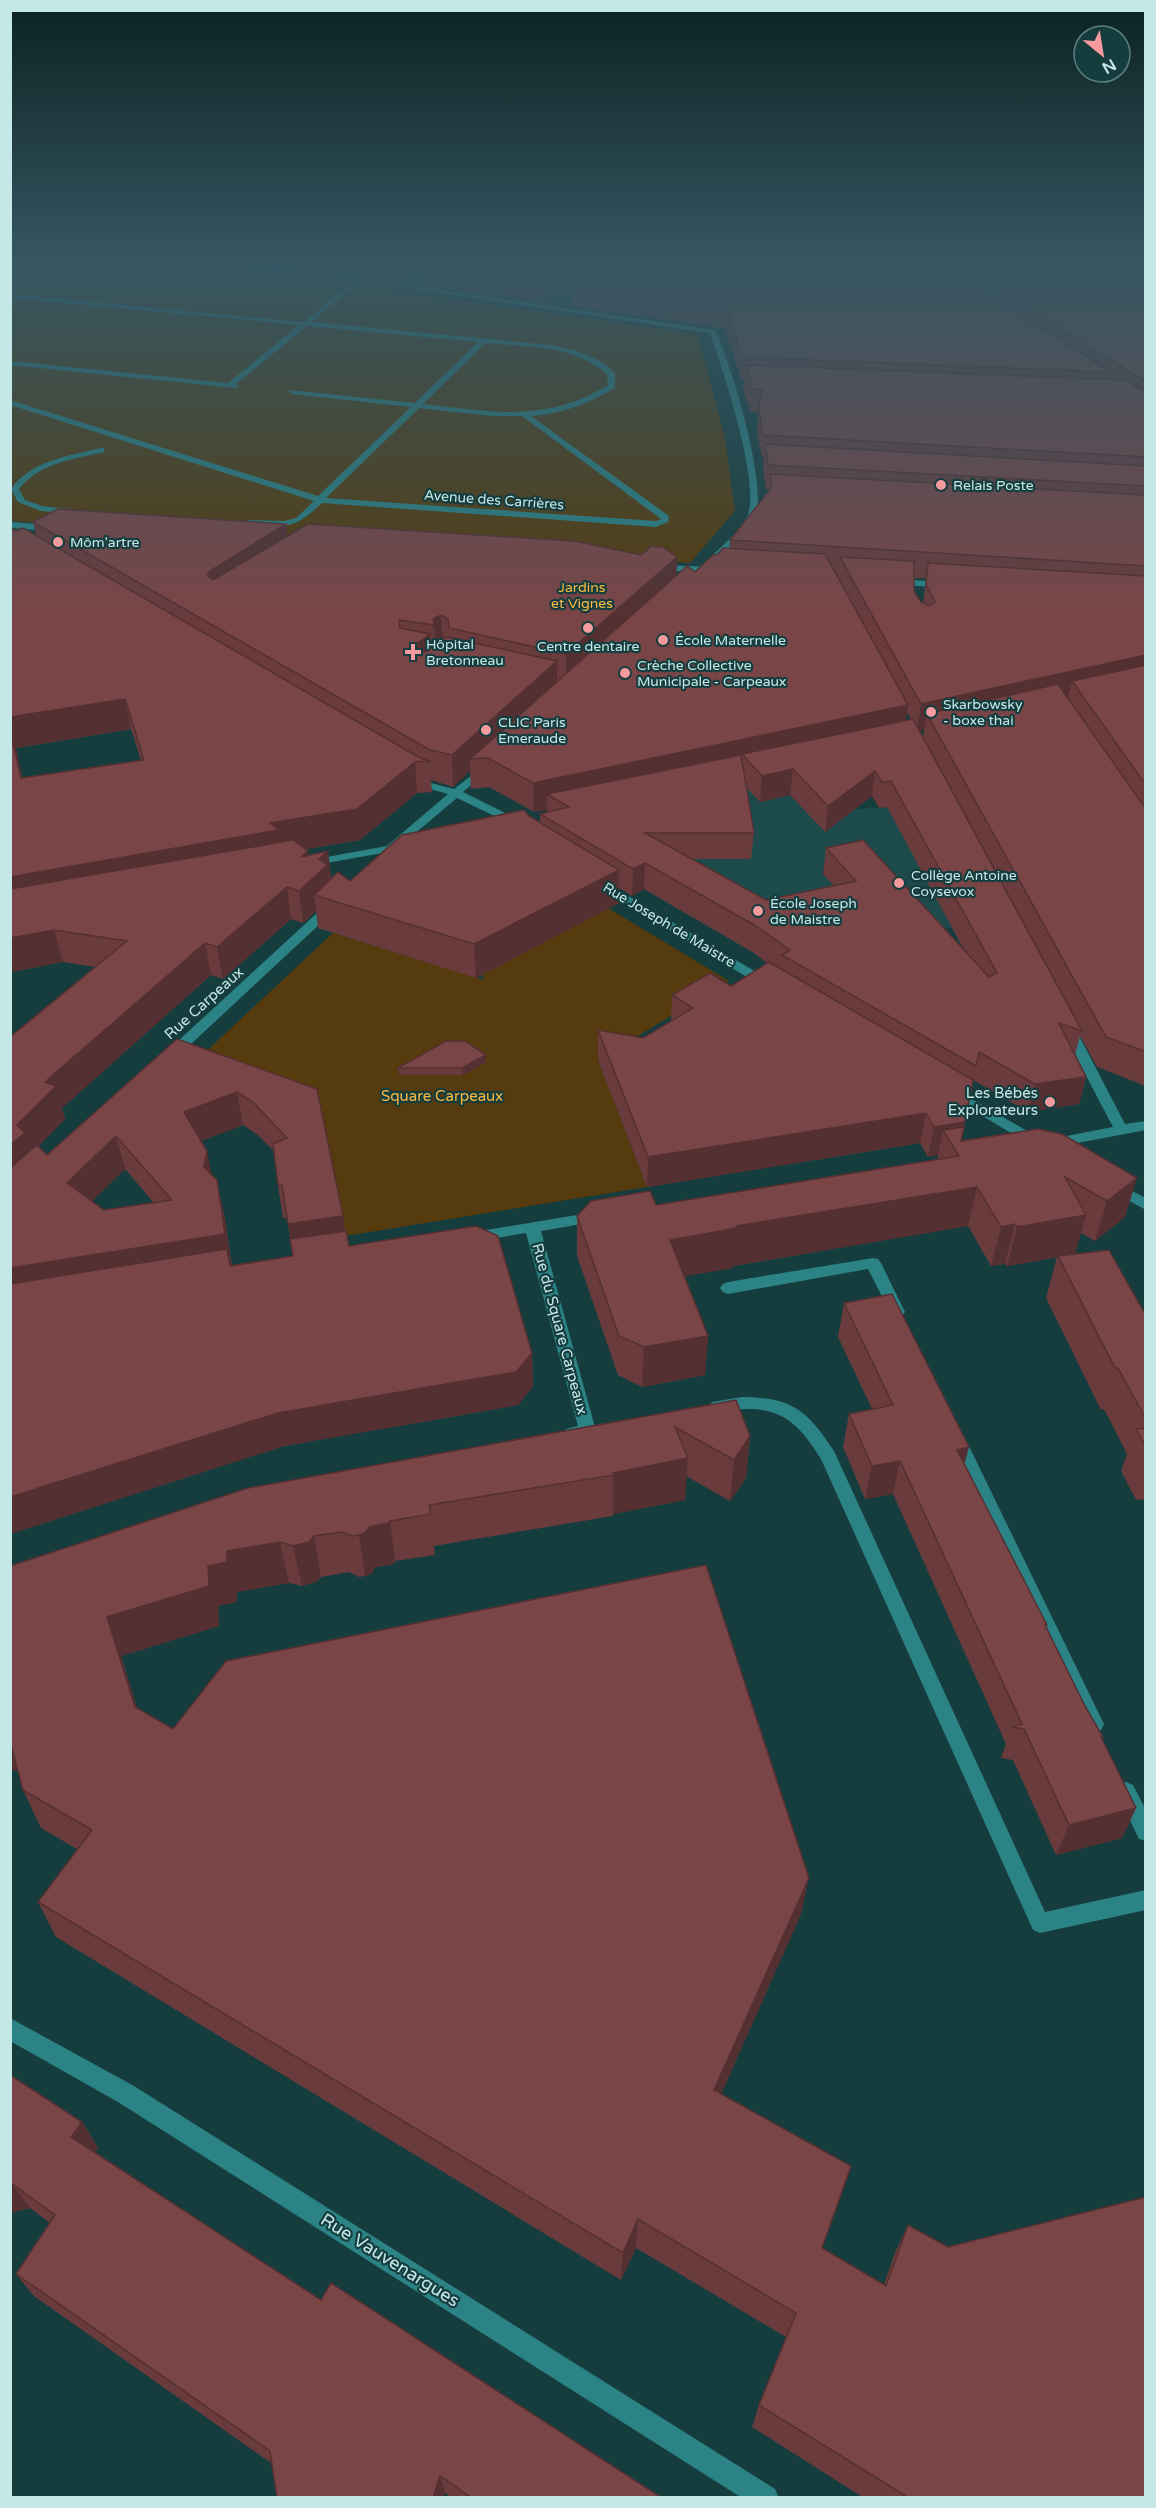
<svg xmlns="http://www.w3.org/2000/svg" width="1156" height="2508" font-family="'Varela Round',sans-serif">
	<rect width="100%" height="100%" fill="#163d3e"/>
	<path fill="#1d4b4c" d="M815,769L856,809L925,805L987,925L949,928L819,958L791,975L623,877L636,808Z"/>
	<g fill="#553b0d">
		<path d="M10,268H359L415,271L387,291L697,334L725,437L735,511L690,563L11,521Z"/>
		<path d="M608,908L729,981L598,1060L647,1187L345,1236L322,1122L184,1072L333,933L484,980L483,974Z"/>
	</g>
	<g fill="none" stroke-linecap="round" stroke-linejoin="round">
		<g fill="#2c8386" fill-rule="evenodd">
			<path d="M236,268H264L362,278V280L311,322L551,345C575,350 597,355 615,373V388C588,404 562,414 531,416L669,516L668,522L656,527L322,503C294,529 289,527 252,525L248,522L249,520L284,521L296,518L314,501L10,405V400L318,496L411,407L292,394L289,390L415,403L478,342L307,326L236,384L239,386L235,388L10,365V361L228,383L299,325L10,298V294L304,322L354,280ZM485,343C527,347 574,345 607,374L608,385C547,423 491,412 423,404ZM419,408L492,416H522L661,519L656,521L326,498Z"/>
			<path d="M430,268H437L420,285L422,287L715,330C730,360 769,488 755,517C747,535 726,552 712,565H706V561C719,549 738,533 747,517C762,486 722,367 710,333L418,290L414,285Z"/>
			<path d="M101,448H104V452C74,459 39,463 19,489L25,500L42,506L78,510V514L41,511L18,502L11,489C32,460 68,456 101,448Z"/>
			<path d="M10,522L52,525L56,528L52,531L10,528Z"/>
			<path d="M657,565L717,567L721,570L717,573L654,570L653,568Z"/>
			<path d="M894,579L945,582L950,585L945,588L891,584L889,582Z"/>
			<path d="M485,765L490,768L489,770L463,792L523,822V826H515L457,798L394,851L310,866L304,863L310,860L387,846L448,794L423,787L409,778V774H417L431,783L454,789Z"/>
			<path d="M603,881L771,981L773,984L771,987H763L599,887L597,885Z"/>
			<path d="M332,902L338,906L336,909L176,1058H166L164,1055L166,1052L328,903Z"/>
			<path d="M1068,1024L1075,1028L1125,1124L1146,1121V1130L1051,1148L1046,1146L1044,1143L1046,1140L1113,1127L1061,1028Z"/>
			<path d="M951,1087L1041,1139L1043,1142L1036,1147L1031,1145L946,1094L944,1091L946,1088Z"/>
			<path d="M1114,1182L1146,1198V1210L1109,1190L1107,1187Z"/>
			<path d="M595,1212L602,1217L600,1221L541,1231L596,1431L594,1436L572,1440L566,1439L564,1434L566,1429L578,1426L526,1233L474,1242L467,1237L474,1232Z"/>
			<path d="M873,1258L878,1259L881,1263L905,1312L902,1316H892L868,1269L728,1294L723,1292L720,1288L723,1284L728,1282Z"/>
			<path d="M742,1397C792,1397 808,1411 834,1451L1045,1912L1146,1890V1910L1040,1933L1033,1930L821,1459C793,1413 771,1403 718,1412L712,1410L710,1406L712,1402Z"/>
			<path d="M958,1433L964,1435L966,1440L1101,1718L1104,1724L1101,1730L1094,1733L1087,1730L950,1440L952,1435Z"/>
			<path d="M1126,1782L1133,1785L1146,1810V1841L1139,1839L1116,1791L1119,1785Z"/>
			<path d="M10,2018L134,2086L775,2489L779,2498H742L118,2102L10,2041Z"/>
		</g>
	</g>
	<g fill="#693b3d" fill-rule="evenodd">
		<path d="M354,268H1146V1086L1097,1067L1080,1036L1075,1055L1086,1077L1079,1104L1028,1112L973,1080L961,1141L1038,1129L1125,1217L1095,1241L1081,1233L1075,1254L1146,1316V1499L1136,1500L1121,1471L1127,1454L1104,1409L1101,1410L1046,1298L1057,1257L1007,1266L1005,1264L991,1266L968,1226L733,1266V1268L685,1276L708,1336L705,1375L642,1387L618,1375L577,1256V1216L656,1205L938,1159V1155L928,1157L920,1143L647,1187L598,1060V1030L643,1038L671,1022L672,995L731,986L767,963L754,953L644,889L632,896L619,888V903L476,978L318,928L316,911L303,923L291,919L223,979L211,975L62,1108L65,1119L38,1146L47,1155L177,1039L317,1089L343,1216L345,1231L349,1246L532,1353L533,1386L518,1405L284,1446L10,1534V1037L95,967L63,962L10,972L16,531L36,535L33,522L286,524L287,537L677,557L676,575L695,572L718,554L729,549L730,540L769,491V489H766L763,468L764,458H762L757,431L759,413L751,412L743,388L744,379H741L725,328L576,307L571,303V292L563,297L560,294L545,302L434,287L427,281L426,269L420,276L413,271ZM914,578H926L923,603L921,602L914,591ZM907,712L911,720L906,721ZM131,729L141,760L22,778L16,748ZM924,730L923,738L919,731ZM470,771L471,789L489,787L534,812L547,810V812L540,814V823L529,816L350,881L332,878L308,855V851L306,849L360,840L417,793L432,792L431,780L453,787ZM746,787L760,802L790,795L825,832L872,796L879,808L887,807L964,950L826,848L823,874L834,886L766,900L692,859H751L754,833ZM243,1125L259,1136L274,1151L278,1185L283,1218H287L293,1256L232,1265L224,1213L201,1141ZM125,1169L154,1203L104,1210L92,1201Z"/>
		<path d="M486,1062L463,1075H399L398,1068Z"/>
		<path d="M844,1303L965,1464L1085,1706L1103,1737L1102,1740L1136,1808L1122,1838L1056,1855L1013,1760L1001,1758L1006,1744L893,1494L865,1499L843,1447L849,1414L872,1409L838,1337Z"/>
		<path d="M736,1400L750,1436L746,1478L730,1501L686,1476L685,1500L613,1514V1516L434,1546L435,1555L395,1561L394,1564L375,1567L372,1573L365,1576L359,1577L349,1572L321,1577L316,1582L302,1586L289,1583L237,1592V1602L218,1606L219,1626L121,1656L137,1708L173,1729L801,1914L721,2094L822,2248L884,2284L895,2253L908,2225L948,2247L1143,2498H864L752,2427L759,2405L786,2337L636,2248L621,2280L56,1937L38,1902L77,1849L41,1828L23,1790L10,1566Z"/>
		<path d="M10,2075L82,2122L98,2148L94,2152L321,2300L662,2498H451L445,2493L443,2498H277L271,2463L34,2296L16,2274L50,2223L30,2208L10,2213Z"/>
	</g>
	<g fill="#553032">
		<path d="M419,268H426L420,276Z"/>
		<path d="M575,268H658L571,282V292L563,297V276Z"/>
		<path d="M560,273V294L545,302V282Z"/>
		<path d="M286,524L289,552L215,600L207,575L210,571Z"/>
		<path d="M677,557L676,585L566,684V654Z"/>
		<path d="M441,615L443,644L436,648L433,619Z"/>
		<path d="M430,634L432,663L418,675L415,645Z"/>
		<path d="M1146,655V681H1072L1068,698L927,714L924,730L917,731L921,704Z"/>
		<path d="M557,661V691L470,759V771L453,787L452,755Z"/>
		<path d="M125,699L131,729L16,748L29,809L10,730V717Z"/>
		<path d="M908,705L904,734L742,754L741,769L547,794V810L534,812L533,783Z"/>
		<path d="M415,762L417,793L360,840L282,853L10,910V877Z"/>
		<path d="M793,769L790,795L760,802L762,776Z"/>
		<path d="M875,771L872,796L825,832L828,806Z"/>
		<path d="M308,851L311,880L319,859L328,851L332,883L314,895L316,911L303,923L299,891L301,857Z"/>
		<path d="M645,863L644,889L632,896L633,869Z"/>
		<path d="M619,870V903L476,978L474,944Z"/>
		<path d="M287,887L291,919L223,979L217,947Z"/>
		<path d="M54,930L63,962L10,972V938Z"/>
		<path d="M205,943L211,975L62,1108L65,1119L31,1154L10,1188V1145L17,1125L45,1082Z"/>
		<path d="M486,1055V1062L463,1075L462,1068Z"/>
		<path d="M1086,1077L1079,1104L1028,1112L1035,1084Z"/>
		<path d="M237,1092L243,1125L191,1145L184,1112Z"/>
		<path d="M926,1113L920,1143L647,1187L648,1157Z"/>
		<path d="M965,1122L958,1152L943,1130L938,1155L928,1157L934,1127Z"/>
		<path d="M116,1136L125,1169L77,1216L67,1183Z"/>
		<path d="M207,1151L214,1185L204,1167Z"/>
		<path d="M1137,1178L1125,1217L1095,1241L1107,1201Z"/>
		<path d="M217,1180L224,1213L232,1267L10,1303V1268L225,1234Z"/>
		<path d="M977,1187L968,1226L733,1266V1268L668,1279L670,1240L736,1226Z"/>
		<path d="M1086,1215L1075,1254L1007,1266L1017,1227Z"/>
		<path d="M343,1216L347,1249L293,1258L288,1224Z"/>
		<path d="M1015,1224L1005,1264L991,1266L1001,1227Z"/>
		<path d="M708,1336L705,1375L642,1387L644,1347Z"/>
		<path d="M532,1353L533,1386L518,1405L284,1446L10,1534V1497L278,1413Z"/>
		<path d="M750,1436L746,1478L730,1501L734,1460Z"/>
		<path d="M969,1447L960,1481L957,1450Z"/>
		<path d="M688,1458L685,1500L613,1514V1473Z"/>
		<path d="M900,1461L893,1494L865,1499L872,1466Z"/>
		<path d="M390,1521L395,1561L394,1564L375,1567L372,1573L365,1576L359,1535L369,1527Z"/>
		<path d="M314,1536L321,1577L316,1582L302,1586L293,1546Z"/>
		<path d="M280,1542L289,1583L237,1592V1602L218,1606L219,1626L121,1656L149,1746L135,1707L107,1617L208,1566L227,1551Z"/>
		<path d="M10,1735L25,1767L10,1772Z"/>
		<path d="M1136,1808L1122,1838L1056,1855L1069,1825Z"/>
		<path d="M809,1878L801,1914L709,2121L714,2090Z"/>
		<path d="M82,2122L98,2148L87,2163L71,2137Z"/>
		<path d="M10,2184H12L30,2208L10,2213Z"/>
		<path d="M638,2219L636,2248L621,2280L623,2253Z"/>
		<path d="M440,2476L445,2493L443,2498H433Z"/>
	</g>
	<g fill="#7a4547" stroke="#553032" stroke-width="1.5" fill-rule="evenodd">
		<path d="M451,268H575L563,276L560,273L545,282Z"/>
		<path d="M592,268H897L870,270L874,275L952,272L1111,372L742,357L726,307L576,286L571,282Z"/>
		<path d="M963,268H1146V278L980,279Z"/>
		<path d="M1146,285V382L993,287Z"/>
		<path d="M745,365L1125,380L1146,392V457L763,435L759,408L762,390L753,389Z"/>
		<path d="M765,444L1146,466V486L768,465Z"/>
		<path d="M770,474L1146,495V566L730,540L772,487Z"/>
		<path d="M58,509L286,524L210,571L207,575L213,580L308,524L574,541L641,555L652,546L663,547L677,557L566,654L449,628L448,619L441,615L433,619L434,625L399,620L400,628L430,634L415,645L416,653L422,654L446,637L557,661L452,755L430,750L33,522Z"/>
		<path d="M10,528L16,531L23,528L420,758L430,761L415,762L357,809L270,823L279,830L10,877V730L21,778L144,760L125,699L10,717Z"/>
		<path d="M723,548L825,554L908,705L533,783L488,758L470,759L687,566L695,572L713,555L718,554Z"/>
		<path d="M840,557L914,561V591L921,602L929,606L935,602L926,584L928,563L1146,576V655L921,704Z"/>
		<path d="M1146,665V785L1072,681Z"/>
		<path d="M1058,684L1146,809V1052L1106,1037L927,714Z"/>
		<path d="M913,719L1082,1031L1059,1023L1086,1077L1035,1084L979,1052L976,1066L782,955L790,950L756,926L645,863L633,869L540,814L569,807L547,794L741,755L754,833H645L766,900L856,881L826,848L863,840L989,977L997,973L891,781L882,782L875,771L828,806L793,769L762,776L742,754Z"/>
		<path d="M524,810L529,816L619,870L474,944L314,895L338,872L350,881L402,835Z"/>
		<path d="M293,840L308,851L301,857L328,851L319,859L327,865L299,891L287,887L217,947L205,943L45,1082L56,1086L17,1125L25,1133L10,1145V1037L127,941L54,930L10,938V889Z"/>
		<path d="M769,962L973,1080L965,1122L934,1127L926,1113L648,1157L598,1030L643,1038L693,1008L672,995L710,973L731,986Z"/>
		<path d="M177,1039L317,1089L343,1216L288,1224L282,1185H278L273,1144L287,1138L253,1102L237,1092L184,1112L207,1151L204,1167L217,1180L225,1234L10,1268V1168L37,1145L47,1155ZM116,1136L172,1200L104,1210L67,1183Z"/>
		<path d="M446,1041H465L486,1055L462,1068H398Z"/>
		<path d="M964,1127L961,1141L1038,1129L1062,1134L1137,1178L1107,1201L1065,1177L1086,1215L1017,1227L1015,1224L1001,1227L977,1187L736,1226L737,1228L670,1240L708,1336L644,1347L619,1336L577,1216L591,1201L650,1191L656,1205L959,1156L943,1130Z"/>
		<path d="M476,1226L498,1236L532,1353L516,1372L278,1413L10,1497V1284L227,1249L230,1266L293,1256L290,1239L346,1231L349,1246Z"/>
		<path d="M1109,1250L1146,1316V1419L1118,1368H1115L1058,1256Z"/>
		<path d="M892,1294L969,1447L957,1450L1047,1625H1045L1085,1706L1103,1737H1101L1136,1808L1069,1825L1024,1729L1012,1727L1022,1724L900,1461L872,1466L849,1414L893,1405L844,1303Z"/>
		<path d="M736,1400L750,1436L734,1460L675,1427L688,1458L613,1473L614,1475L429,1505L431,1514L390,1521L388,1523L369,1527L366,1532L359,1535L352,1536L342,1532L314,1536L309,1542L293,1546L280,1542L227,1551V1562L208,1566L209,1586L107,1617L135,1707L173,1729L226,1661L706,1565L809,1878L714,2090L851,2166L822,2248L886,2286L908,2225L948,2247L1146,2197V2493L1143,2498H909L759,2405L796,2313L638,2219L623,2253L38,1902L92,1830L23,1790L10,1741V1566L248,1488Z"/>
		<path d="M1146,1428V1447L1136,1429Z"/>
		<path d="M10,2075L82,2122L71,2137L321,2300L331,2283L662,2498H472L440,2476L433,2498H277L270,2451L16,2274L55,2215L12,2184H10Z"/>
	</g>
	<linearGradient id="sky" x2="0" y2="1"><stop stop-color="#0c2222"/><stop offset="0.43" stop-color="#365763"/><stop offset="1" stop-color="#365763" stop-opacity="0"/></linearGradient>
	<rect width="1156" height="619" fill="url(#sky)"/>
	<g fill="#f59b9e" stroke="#163d3e" stroke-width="2">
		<circle cx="941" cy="485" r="6"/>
		<circle cx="58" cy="542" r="6"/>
		<circle cx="588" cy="628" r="6"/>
		<circle cx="663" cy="640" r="6"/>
		<path d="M410 643h6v6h6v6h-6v6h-6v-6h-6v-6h6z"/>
		<circle cx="625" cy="673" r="6"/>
		<circle cx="931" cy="712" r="6"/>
		<circle cx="486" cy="730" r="6"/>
		<circle cx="899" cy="883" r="6"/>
		<circle cx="758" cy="911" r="6"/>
		<circle cx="1050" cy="1102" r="6"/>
	</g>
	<g text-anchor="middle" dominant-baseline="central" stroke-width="4.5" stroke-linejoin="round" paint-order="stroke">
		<g font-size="14" fill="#c4e7e8" stroke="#163d3e" text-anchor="start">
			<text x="953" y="485">Relais Poste</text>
			<text x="70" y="542">Môm'artre</text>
			<text x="675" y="640">École Maternelle</text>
			<text x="426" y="644">Hôpital<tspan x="426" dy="16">Bretonneau</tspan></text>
			<text x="588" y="646" text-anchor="middle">Centre dentaire</text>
			<text x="637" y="665">Crèche Collective<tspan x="637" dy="16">Municipale - Carpeaux</tspan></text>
			<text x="943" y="704">Skarbowsky<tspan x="943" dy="16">- boxe thai</tspan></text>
			<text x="498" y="722">CLIC Paris<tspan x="498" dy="16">Emeraude</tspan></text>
			<text x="911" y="875">Collège Antoine<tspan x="911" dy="16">Coysevox</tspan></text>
			<text x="770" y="903">École Joseph<tspan x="770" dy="16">de Maistre</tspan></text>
		</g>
		<g font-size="14" fill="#c4e7e8" stroke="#163d3e">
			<text transform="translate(494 500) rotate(4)">Avenue des Carrières</text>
			<text transform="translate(669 925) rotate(31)">Rue Joseph de Maistre</text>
		</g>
		<g font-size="14" fill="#fbb842" stroke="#163d3e">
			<text x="582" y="587">Jardins<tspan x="582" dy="16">et Vignes</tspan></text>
		</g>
		<g font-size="15" fill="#c4e7e8" stroke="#163d3e">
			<text transform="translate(204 1003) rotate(-42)">Rue Carpeaux</text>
			<text transform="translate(560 1329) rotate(75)">Rue du Square Carpeaux</text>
		</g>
		<g font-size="15" fill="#c4e7e8" stroke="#163d3e" text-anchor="end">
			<text x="1038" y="1093">Les Bébés<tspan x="1038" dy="17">Explorateurs</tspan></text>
		</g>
		<g font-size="15" fill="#fbb842" stroke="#163d3e">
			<text x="442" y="1096">Square Carpeaux</text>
		</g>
		<g font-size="18" fill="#c4e7e8" stroke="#163d3e">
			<text transform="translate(390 2260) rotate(32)">Rue Vauvenargues</text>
		</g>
	</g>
	<rect width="1156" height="2508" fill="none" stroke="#c4e7e8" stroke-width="24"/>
	<g transform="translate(1102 54) rotate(150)"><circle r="28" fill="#163d3e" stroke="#5c8182" stroke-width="1.5"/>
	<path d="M0-4.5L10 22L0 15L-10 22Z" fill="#f59b9e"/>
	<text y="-9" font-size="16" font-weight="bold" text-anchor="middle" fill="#c4e7e8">N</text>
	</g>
</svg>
